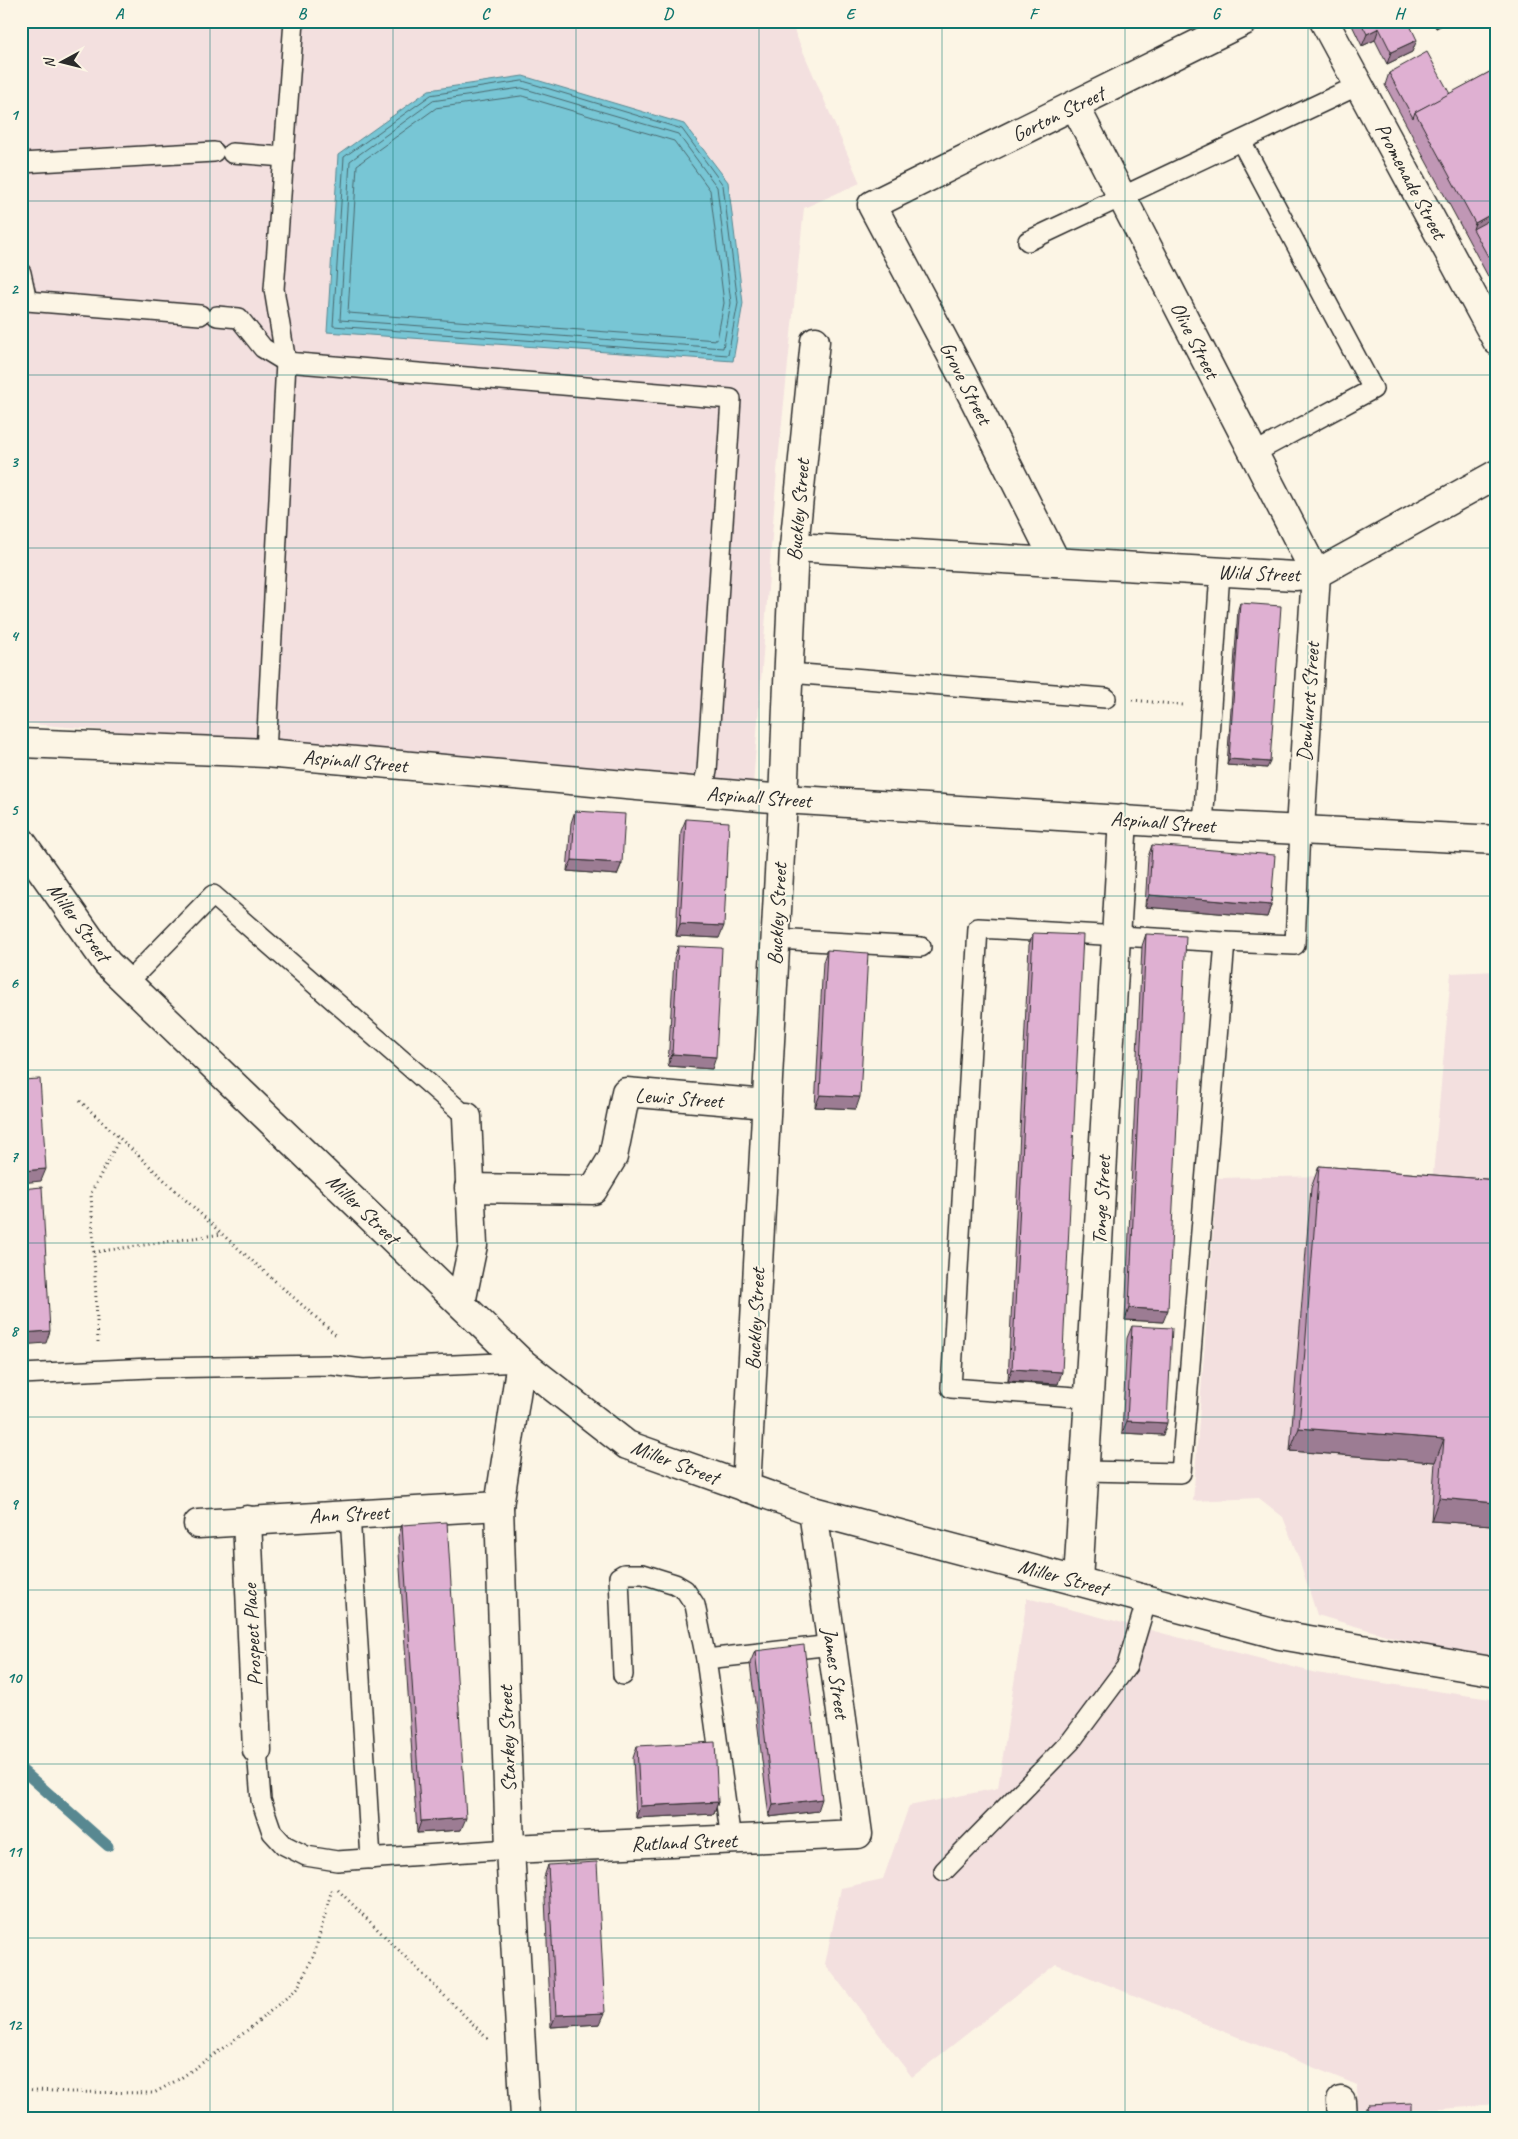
<svg xmlns="http://www.w3.org/2000/svg" width="1518" height="2139" font-family="Caveat,sans-serif">
	<rect width="100%" height="100%" fill="#fcf5e5"/>
	<filter id="ink" filterUnits="userSpaceOnUse"><feTurbulence type="fractalNoise" baseFrequency=".02" numOctaves="2"/><feDisplacementMap in="SourceGraphic" scale="10" xChannelSelector="R" yChannelSelector="G"/><feConvolveMatrix kernelMatrix="1 2 1 2 8 2 1 2 1" color-interpolation-filters="sRGB"/></filter>
	<g filter="url(#ink)">
		<g fill="#f3e0df">
			<path d="M21,21H790L860,183L804,208L777,471L753,785L21,723Z"/>
			<path d="M1497,971V1657L1417,1644L1317,1615L1299,1559L1283,1517L1259,1498L1193,1501L1217,1178L1433,1174L1451,973Z"/>
			<path d="M1027,1598L1316,1673L1497,1700V2105L1356,2115L1357,2085L1056,1964L912,2077L825,1964L841,1888L883,1879L909,1806L998,1788Z"/>
		</g>
		<path fill="#78c6d5" stroke="#598891" d="M523,76L684,124L728,182L743,303L733,361L327,332L338,155L429,90Z"/>
		<g fill="none" stroke-linecap="round" stroke-linejoin="round">
			<g stroke="#4a696f" stroke-width="1">
				<path d="M523,81L682,129L723,185L738,303L728,355L333,326L344,157L431,95Z"/>
				<path d="M522,88L678,134L717,187L731,303L723,348L340,320L350,161L433,101Z"/>
				<path d="M522,96L674,141L710,190L724,303L717,340L348,313L357,165L436,108Z"/>
			</g>
			<path stroke="#598891" stroke-width="11" d="M21,1769L108,1846"/>
			<defs>
				<g id="lane">
					<path d="M1241,141L1373,389L1254,453"/>
					<path d="M232,153L284,157"/>
					<path d="M21,163L214,152"/>
					<path d="M1028,241L1359,85"/>
					<path d="M21,273L27,301"/>
					<path d="M21,303L27,301L200,315"/>
					<path d="M217,316L239,318L263,348L286,362L731,399L707,771L701,793"/>
					<path d="M789,673L1106,698"/>
					<path d="M266,753L286,362L274,289L294,21"/>
					<path d="M1203,825L1220,572"/>
					<path d="M775,939L921,947"/>
					<path d="M127,983L213,895L467,1117"/>
					<path d="M21,1374L150,1368L331,1365L363,1369L521,1362"/>
					<path d="M1089,1398L951,1388L978,928L1225,942"/>
					<path d="M1085,1471L1181,1473L1225,942L1295,945L1300,829"/>
					<path d="M350,1514L371,1859"/>
					<path d="M706,1659L832,1645"/>
					<path d="M623,1675L619,1577L624,1574H643L675,1584L685,1590L695,1605L706,1659L731,1840"/>
					<path d="M257,1750L261,1800L272,1832L284,1845L306,1856L337,1861L510,1849"/>
					<path d="M944,1871L1071,1741L1127,1666L1147,1599"/>
				</g>
				<g id="street">
					<path d="M1324,21L1497,341"/>
					<path d="M1075,106L1316,574L1300,829"/>
					<path d="M794,547L1295,576L1316,574L1497,474"/>
					<path d="M1056,562L961,373L872,205L1244,21"/>
					<path d="M21,743L266,753L783,799L1203,825L1497,840"/>
					<path d="M21,841L107,963L521,1362L627,1445L813,1511L1280,1635L1497,1672"/>
					<path d="M469,1188L593,1190L613,1157L626,1092L767,1104"/>
					<path d="M461,1303L473,1245L467,1117"/>
					<path d="M521,1362L499,1506L510,1849L525,2118"/>
					<path d="M746,1488L783,799L794,547L815,341"/>
					<path d="M247,1520L257,1750"/>
					<path d="M198,1524L499,1506"/>
					<path d="M1078,1581L1123,819"/>
					<path d="M510,1849L858,1834L813,1511"/>
					<path d="M1341,2101L1342,2118"/>
				</g>
			</defs>
			<use href="#lane" stroke="#2b2b2b" stroke-width="22"/>
			<use href="#street" stroke="#2b2b2b" stroke-width="31"/>
			<g stroke="#2b2b2b" stroke-width="3" stroke-dasharray="1 4" stroke-linecap="butt">
				<path d="M1132,700L1183,705"/>
				<path d="M80,1101L222,1234L337,1336"/>
				<path d="M94,1252L222,1234"/>
				<path d="M98,1342L91,1193L119,1140"/>
				<path d="M338,1890L488,2039"/>
				<path d="M21,2089L69,2092L154,2093L181,2078L244,2033L297,1989L314,1955L332,1889"/>
			</g>
			<use href="#lane" stroke="#fcf5e5" stroke-width="19"/>
			<use href="#street" stroke="#fcf5e5" stroke-width="28"/>
		</g>
		<g fill="#c097b5" stroke="#2b2b2b">
			<path d="M1350,21H1412L1409,23L1412,52L1387,64L1375,40L1362,46Z"/>
			<path d="M1432,21H1447L1446,23L1436,28Z"/>
			<path d="M1497,68V293L1385,85L1389,73L1450,94Z"/>
			<path d="M1240,603L1267,768L1227,765L1238,609Z"/>
			<path d="M575,811L622,863L617,875L567,871L571,823Z"/>
			<path d="M686,819L719,938L676,936L681,831Z"/>
			<path d="M1152,845L1271,905L1267,917L1145,907L1148,857Z"/>
			<path d="M1033,933L1058,1384L1008,1381L1029,945Z"/>
			<path d="M1146,934L1163,1322L1125,1320L1142,946Z"/>
			<path d="M678,946L712,1069L668,1066L674,958Z"/>
			<path d="M827,950L856,1109L815,1107L823,962Z"/>
			<path d="M1319,1166L1497,1180V1512L1492,1525L1431,1521L1435,1462L1290,1451L1311,1188Z"/>
			<path d="M1132,1326L1163,1435L1122,1433L1127,1338Z"/>
			<path d="M402,1525L461,1830L417,1833L398,1537Z"/>
			<path d="M755,1651L818,1811L769,1817L750,1663Z"/>
			<path d="M637,1746L718,1802L714,1814L636,1818L633,1758Z"/>
			<path d="M548,1865L600,2024L551,2027L544,1877Z"/>
			<path d="M1367,2105L1412,2118H1363Z"/>
		</g>
		<g fill="#9c7b93" stroke="#2b2b2b">
			<path d="M1438,21H1447L1446,23L1436,28Z"/>
			<path d="M1379,28L1375,40L1362,46L1367,34Z"/>
			<path d="M1417,40L1412,52L1387,64L1391,52Z"/>
			<path d="M1497,211V225L1473,229L1475,223Z"/>
			<path d="M1229,759L1270,762L1267,768L1227,765Z"/>
			<path d="M572,860L622,863L617,875L567,871Z"/>
			<path d="M1149,895L1271,905L1267,917L1145,907Z"/>
			<path d="M680,924L724,926L719,938L676,936Z"/>
			<path d="M672,1054L716,1057L712,1069L668,1066Z"/>
			<path d="M820,1095L860,1097L856,1109L815,1107Z"/>
			<path d="M46,1169L41,1181L21,1183V1171Z"/>
			<path d="M1129,1308L1168,1310L1163,1322L1125,1320Z"/>
			<path d="M50,1331L46,1343L21,1345V1333Z"/>
			<path d="M1012,1369L1062,1372L1058,1384L1008,1381Z"/>
			<path d="M1127,1421L1167,1423L1163,1435L1122,1433Z"/>
			<path d="M1299,1428L1444,1439L1435,1462L1290,1451Z"/>
			<path d="M1439,1498L1497,1503V1512L1492,1525L1431,1521Z"/>
			<path d="M822,1799L818,1811L769,1817L773,1805Z"/>
			<path d="M718,1802L714,1814L636,1818L640,1806Z"/>
			<path d="M466,1818L461,1830L417,1833L421,1821Z"/>
			<path d="M605,2013L600,2024L551,2027L556,2015Z"/>
		</g>
		<g fill="#dfb0d2" stroke="#2b2b2b">
			<path d="M1360,21H1408L1417,40L1391,52L1379,28L1367,34Z"/>
			<path d="M1427,52L1450,94L1415,112L1413,118L1389,73Z"/>
			<path d="M1497,68V211L1475,223L1415,112Z"/>
			<path d="M1497,216V273L1473,229Z"/>
			<path d="M1240,603L1281,606L1270,762L1229,759Z"/>
			<path d="M575,811L625,814L622,863L572,860Z"/>
			<path d="M686,819L729,822L724,926L680,924Z"/>
			<path d="M1152,845L1275,855L1271,905L1149,895Z"/>
			<path d="M1033,933L1083,935L1062,1372L1012,1369Z"/>
			<path d="M1146,934L1186,936L1168,1310L1129,1308Z"/>
			<path d="M678,946L722,948L716,1057L672,1054Z"/>
			<path d="M827,950L868,953L860,1097L820,1095Z"/>
			<path d="M40,1079L46,1169L21,1171V1080Z"/>
			<path d="M1319,1166L1497,1180V1503L1439,1498L1444,1439L1299,1428Z"/>
			<path d="M42,1187L50,1331L21,1333V1189Z"/>
			<path d="M1132,1326L1172,1328L1167,1423L1127,1421Z"/>
			<path d="M447,1522L466,1818L421,1821L402,1525Z"/>
			<path d="M804,1645L822,1799L773,1805L755,1651Z"/>
			<path d="M715,1742L718,1802L640,1806L637,1746Z"/>
			<path d="M597,1862L605,2013L556,2015L548,1865Z"/>
			<path d="M1412,2103V2118H1368L1367,2105Z"/>
		</g>
	</g>
	<path fill="none" stroke="#0f766e" stroke-width="1" stroke-opacity="0.55" d="M210,21V2118M393,21V2118M576,21V2118M759,21V2118M942,21V2118M1125,21V2118M1308,21V2118M21,201H1497M21,375H1497M21,548H1497M21,722H1497M21,896H1497M21,1070H1497M21,1243H1497M21,1417H1497M21,1590H1497M21,1764H1497M21,1938H1497"/>
	<g text-anchor="middle" dominant-baseline="central" stroke-width="4" stroke-linejoin="round" paint-order="stroke">
		<g font-size="21" fill="#2b2b2b" stroke="#fcf5e5">
			<text transform="translate(1058 114) rotate(-26)">Gorton Street</text>
			<text transform="translate(1411 181) rotate(62)">Promenade Street</text>
			<text transform="translate(1195 340) rotate(63)">Olive Street</text>
			<text transform="translate(966 383) rotate(63)">Grove Street</text>
			<text transform="translate(798 510) rotate(-85)">Buckley Street</text>
			<text transform="translate(1259 573) rotate(2)">Wild Street</text>
			<text transform="translate(1308 702) rotate(-86)">Dewhurst Street</text>
			<text transform="translate(355 761) rotate(5)">Aspinall Street</text>
			<text transform="translate(759 797) rotate(4)">Aspinall Street</text>
			<text transform="translate(1163 822) rotate(4)">Aspinall Street</text>
			<text transform="translate(777 914) rotate(-87)">Buckley Street</text>
			<text transform="translate(79 922) rotate(54)">Miller Street</text>
			<text transform="translate(679 1098) rotate(4)">Lewis Street</text>
			<text transform="translate(1101 1200) rotate(-87)">Tonge Street</text>
			<text transform="translate(363 1209) rotate(44)">Miller Street</text>
			<text transform="translate(755 1319) rotate(-87)">Buckley Street</text>
			<text transform="translate(675 1462) rotate(21)">Miller Street</text>
			<text transform="translate(349 1514) rotate(-3)">Ann Street</text>
			<text transform="translate(1063 1577) rotate(15)">Miller Street</text>
			<text transform="translate(252 1635) rotate(-93)">Prospect Place</text>
			<text transform="translate(836 1673) rotate(82)">James Street</text>
			<text transform="translate(507 1739) rotate(-92)">Starkey Street</text>
			<text transform="translate(684 1842) rotate(-2)">Rutland Street</text>
		</g>
	</g>
	<rect width="1518" height="2139" fill="none" stroke="#fcf5e5" stroke-width="55"/>
	<g transform="translate(62 62) rotate(263)" stroke="#fcf5e5" stroke-width="4" paint-order="stroke">
	<path d="M0-4L9 19L0 12L-9 19Z" fill="#2b2b2b"/>
	<text y="-8" font-size="14" font-weight="bold" text-anchor="middle" fill="#2b2b2b">N</text>
	</g>
	<rect x="28" y="28" width="1462" height="2084" fill="none" stroke="#0f766e" stroke-width="2"/>
	<g font-size="16" text-anchor="middle" font-weight="bold" fill="#0f766e">
		<text x="119" y="19">A</text>
		<text x="302" y="19">B</text>
		<text x="485" y="19">C</text>
		<text x="668" y="19">D</text>
		<text x="850" y="19">E</text>
		<text x="1033" y="19">F</text>
		<text x="1216" y="19">G</text>
		<text x="1399" y="19">H</text>
		<text x="14" y="120">1</text>
		<text x="14" y="294">2</text>
		<text x="14" y="467">3</text>
		<text x="14" y="641">4</text>
		<text x="14" y="815">5</text>
		<text x="14" y="988">6</text>
		<text x="14" y="1162">7</text>
		<text x="14" y="1336">8</text>
		<text x="14" y="1509">9</text>
		<text x="14" y="1683">10</text>
		<text x="14" y="1857">11</text>
		<text x="14" y="2030">12</text>
	</g>
</svg>
